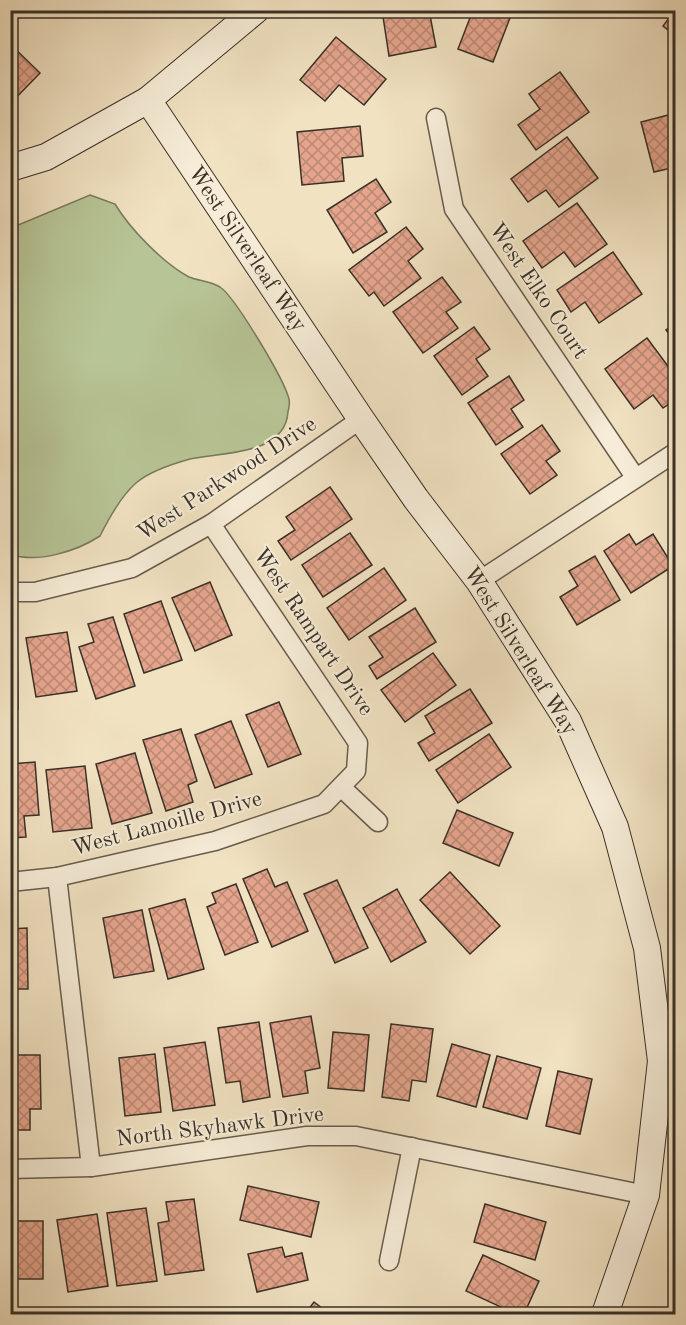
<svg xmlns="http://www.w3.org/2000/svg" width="686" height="1325" font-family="'Old Standard TT',serif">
	<defs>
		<pattern id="building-cross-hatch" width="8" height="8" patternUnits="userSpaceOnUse" patternTransform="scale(1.5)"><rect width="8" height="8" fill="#e5a58d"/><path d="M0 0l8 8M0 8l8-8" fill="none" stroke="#bb8773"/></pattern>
	</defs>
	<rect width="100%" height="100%" fill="#f1e2c2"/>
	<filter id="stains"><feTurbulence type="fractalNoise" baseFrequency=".00333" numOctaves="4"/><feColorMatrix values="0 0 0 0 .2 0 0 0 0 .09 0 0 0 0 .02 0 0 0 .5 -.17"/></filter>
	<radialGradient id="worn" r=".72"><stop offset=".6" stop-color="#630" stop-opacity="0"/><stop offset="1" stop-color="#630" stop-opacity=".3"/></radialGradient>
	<path fill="#b7c495" stroke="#787a5e" stroke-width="1.5" d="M90,195L115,204C130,229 163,263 189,277C199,281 210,281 220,287C235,297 284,379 289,399C290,403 289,408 288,412C285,456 221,452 190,459C172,464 150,471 136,483C121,496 109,518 100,536C77,551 37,564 10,554L11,228Z"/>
	<g fill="url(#building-cross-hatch)" stroke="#393127" stroke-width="1.5">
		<path d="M382,10H429L436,47L389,56Z"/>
		<path d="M473,10H513L493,62L458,49Z"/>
		<path d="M675,10H676V36L663,26Z"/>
		<path d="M336,37L386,79L364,105L339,85L325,101L300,80Z"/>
		<path d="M10,44L40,73L10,104Z"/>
		<path d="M560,72L589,112L536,150L518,125L540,109L529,94Z"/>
		<path d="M676,113V167L654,172L641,122Z"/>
		<path d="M360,126L363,156L342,158L344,181L302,185L297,132Z"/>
		<path d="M567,137L598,178L559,207L546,190L528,202L511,179Z"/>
		<path d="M376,179L391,202L375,213L387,232L353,253L327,210Z"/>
		<path d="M577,203L607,244L575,267L564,252L542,268L523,241Z"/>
		<path d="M406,227L423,249L408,261L421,278L384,306L374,292L369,296L349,270Z"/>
		<path d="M613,252L642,294L599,323L585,302L571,312L557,290Z"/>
		<path d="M442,277L461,302L446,312L458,328L423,353L393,312Z"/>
		<path d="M676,323V343L666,330Z"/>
		<path d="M474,327L490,349L476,359L488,376L462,395L434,356Z"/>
		<path d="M647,338L676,377V399L663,408L653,395L634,409L605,369Z"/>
		<path d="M509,376L524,400L511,409L523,427L496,445L468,403Z"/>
		<path d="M542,425L560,451L546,461L557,475L530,494L501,454Z"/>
		<path d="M330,487L352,519L291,560L278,541L295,530L286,517Z"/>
		<path d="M350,533L372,565L323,597L302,565Z"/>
		<path d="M629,534L636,545L653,534L673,566L631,593L604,551Z"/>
		<path d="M595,556L620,600L577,625L560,597L578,586L569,571Z"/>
		<path d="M384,568L406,600L349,640L327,608Z"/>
		<path d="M210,582L232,635L195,651L172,598Z"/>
		<path d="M161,601L182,660L144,673L124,614Z"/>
		<path d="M415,608L436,642L377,679L369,666L383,657L369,637Z"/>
		<path d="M113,617L135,686L96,699L79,647L94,642L88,624Z"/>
		<path d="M67,632L77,691L36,697L26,638Z"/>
		<path d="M10,637H17L18,709L10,710Z"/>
		<path d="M433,653L456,685L405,722L381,690Z"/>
		<path d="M470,689L492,723L429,761L418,743L435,733L425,716Z"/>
		<path d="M279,702L301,754L268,767L246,715Z"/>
		<path d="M231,721L252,774L215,788L195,735Z"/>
		<path d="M181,729L197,781L188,785L193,802L166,811L143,740Z"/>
		<path d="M489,734L511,767L458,803L436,770Z"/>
		<path d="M135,753L152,813L112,824L96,764Z"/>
		<path d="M35,762L39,815L24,816L26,837L10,838V764Z"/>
		<path d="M85,766L92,828L53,832L46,770Z"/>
		<path d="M457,810L513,833L499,866L443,843Z"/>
		<path d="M267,869L275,887L287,882L308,931L272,947L243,879Z"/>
		<path d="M450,872L500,926L470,954L420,900Z"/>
		<path d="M337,880L368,948L335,963L304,894Z"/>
		<path d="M236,884L258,942L225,955L207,907L216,903L212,893Z"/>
		<path d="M397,889L426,942L391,962L363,908Z"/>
		<path d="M185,899L204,969L168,979L149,909Z"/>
		<path d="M142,910L154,971L114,978L103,918Z"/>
		<path d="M27,928L28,989H10V929Z"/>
		<path d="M311,1016L320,1068L305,1071L308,1093L283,1097L270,1023Z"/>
		<path d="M259,1022L270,1097L243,1102L240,1081L226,1083L218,1028Z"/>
		<path d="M391,1024L433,1029L426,1082L412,1080L409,1101L382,1097Z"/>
		<path d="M333,1032L369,1035L364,1091L328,1088Z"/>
		<path d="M205,1042L215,1105L173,1111L164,1048Z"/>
		<path d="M452,1044L490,1055L476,1107L437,1096Z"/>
		<path d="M155,1054L161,1112L125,1116L119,1058Z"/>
		<path d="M10,1055H40L41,1109H30V1130H10Z"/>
		<path d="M497,1056L541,1068L527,1119L483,1107Z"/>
		<path d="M558,1071L592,1079L580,1134L546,1126Z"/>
		<path d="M248,1186L319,1202L311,1237L240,1220Z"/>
		<path d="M194,1199L204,1270L165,1275L158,1223L169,1221L166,1202Z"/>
		<path d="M485,1204L546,1222L535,1260L474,1242Z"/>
		<path d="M146,1208L157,1281L117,1286L107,1213Z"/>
		<path d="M97,1214L108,1286L68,1292L57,1220Z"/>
		<rect x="10" y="1221" width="33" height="58"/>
		<path d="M282,1247L285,1257L302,1253L308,1280L257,1292L248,1254Z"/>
		<path d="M483,1255L539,1281L524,1314H516L466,1291Z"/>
		<path d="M314,1302L330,1314H305Z"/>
	</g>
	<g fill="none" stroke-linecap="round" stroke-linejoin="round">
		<defs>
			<g id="street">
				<path d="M436,118L454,209L635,477"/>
				<path d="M479,581L676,452"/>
				<path d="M10,592H35L132,568L211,524L361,419"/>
				<path d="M341,787L378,822"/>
				<path d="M57,877L91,1167"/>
				<path d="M10,882L57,877L215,841L324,804L356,771L358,743L211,524"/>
				<path d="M10,1169L91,1167L307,1136H356L646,1195"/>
				<path d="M389,1261L412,1147"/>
			</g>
			<g id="secondary">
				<path d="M148,100L361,419L416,499L479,581L568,721L615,827L647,948L661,1061L646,1195L605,1314"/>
				<path d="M10,168L46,157L148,100L256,10"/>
			</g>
		</defs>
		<use href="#street" stroke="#675d4e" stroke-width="21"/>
		<use href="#secondary" stroke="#393127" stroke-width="28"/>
		<use href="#street" stroke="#f6ecd7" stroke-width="18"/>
		<use href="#secondary" stroke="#f6ecd7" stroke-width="26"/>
	</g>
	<g text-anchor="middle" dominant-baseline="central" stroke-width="4.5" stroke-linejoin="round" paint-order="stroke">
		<g font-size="22" fill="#393127" stroke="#f6ecd7">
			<text transform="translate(247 249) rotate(56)">West Silverleaf Way</text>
			<text transform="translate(538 291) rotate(56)">West Elko Court</text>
			<text transform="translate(227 479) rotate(-33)">West Parkwood Drive</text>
			<text transform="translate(313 632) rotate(56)">West Rampart Drive</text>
			<text transform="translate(520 651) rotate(58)">West Silverleaf Way</text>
			<text transform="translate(167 824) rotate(-15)">West Lamoille Drive</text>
			<text transform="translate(220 1127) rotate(-7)">North Skyhawk Drive</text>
		</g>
	</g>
	<rect width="686" height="1325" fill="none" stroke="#f1e2c2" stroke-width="36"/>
	<rect x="12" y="12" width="662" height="1301" fill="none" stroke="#393127" stroke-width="3"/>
	<rect x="18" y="18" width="650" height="1289" fill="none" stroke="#393127" stroke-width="1.5"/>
	<rect width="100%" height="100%" filter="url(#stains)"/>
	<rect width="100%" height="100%" fill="url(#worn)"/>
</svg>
